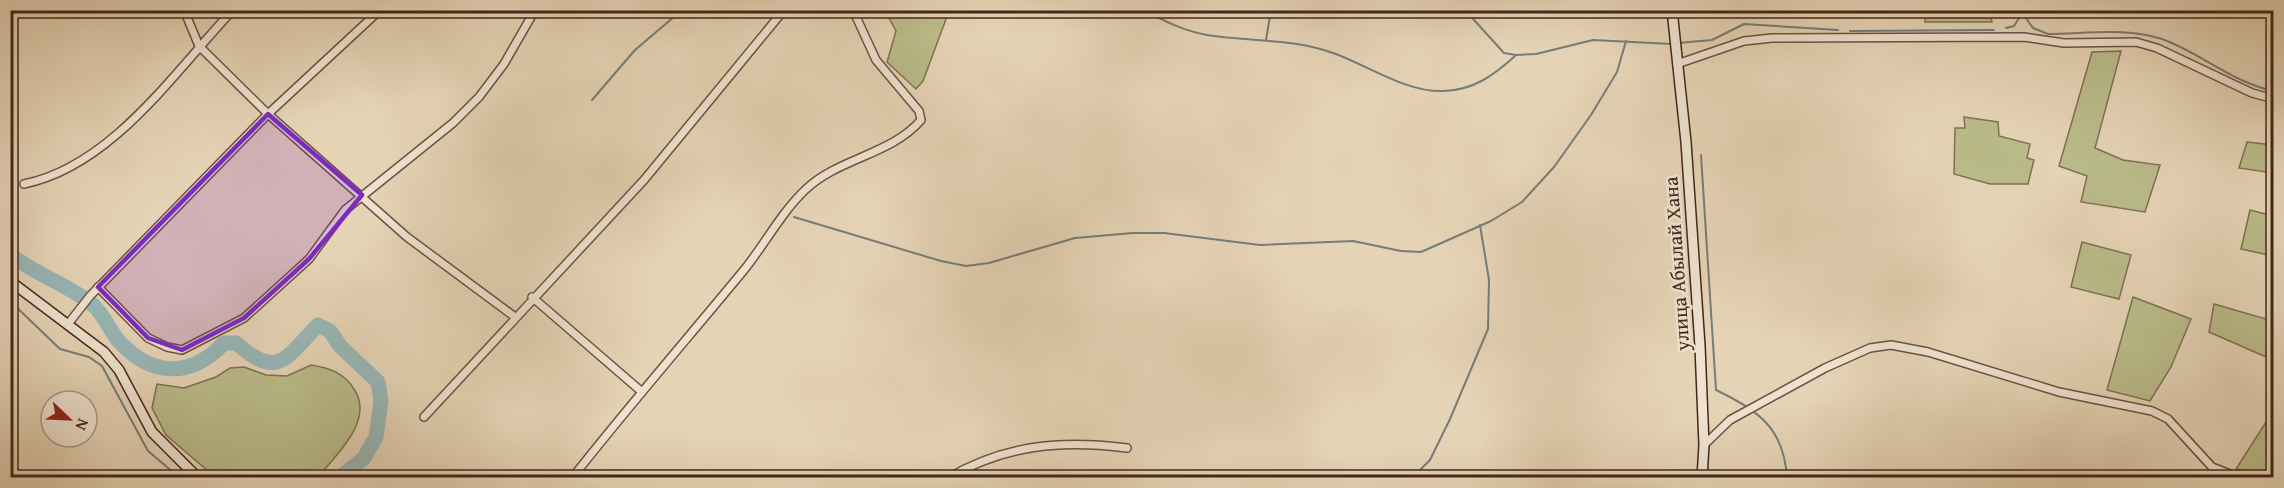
<svg xmlns="http://www.w3.org/2000/svg" width="2284" height="488" font-family="'Gentium Book Plus',serif">
	<rect width="100%" height="100%" fill="#e5d3b5"/>
	<filter id="stains"><feTurbulence type="fractalNoise" baseFrequency=".00333" numOctaves="4"/><feColorMatrix values="0 0 0 0 .2 0 0 0 0 .09 0 0 0 0 .02 0 0 0 .5 -.17"/></filter>
	<radialGradient id="worn" r=".72"><stop offset=".6" stop-color="#630" stop-opacity="0"/><stop offset="1" stop-color="#630" stop-opacity=".3"/></radialGradient>
	<g fill="#babb8a" stroke="#7f7152" stroke-width="1.5">
		<path d="M885,11H949L923,81L916,89L887,62L896,31Z"/>
		<path d="M1926,11H1989L1992,22H1925Z"/>
		<path d="M2121,51L2095,148L2123,160L2160,165L2145,212L2081,202L2087,176L2059,166L2092,52Z"/>
		<path d="M1964,117L1998,122L1999,136L2030,144L2027,158L2034,160L2028,184H1990L1954,174L1955,128H1965Z"/>
		<path d="M2247,142L2273,145V173L2239,168Z"/>
		<path d="M2250,210L2273,216V256L2241,249Z"/>
		<path d="M2082,242L2131,255L2119,299L2071,287Z"/>
		<path d="M2133,297L2191,319L2171,367L2150,401L2107,390Z"/>
		<path d="M2214,304L2273,321V360L2209,332Z"/>
		<path d="M311,365C330,368 344,373 354,389C375,420 336,455 318,477H215L166,435L152,408L157,384L184,388L216,377L230,368L244,367L266,375L287,376Z"/>
		<path d="M2273,410V475L2236,469L2270,416Z"/>
	</g>
	<g fill="none" stroke-linecap="round" stroke-linejoin="round">
		<g stroke="#767d78" stroke-width="2">
			<path d="M1144,10C1164,21 1184,31 1207,35C1250,42 1292,38 1333,53C1367,65 1407,93 1444,91C1474,90 1494,75 1515,56"/>
			<path d="M1465,10L1504,53L1516,55L1536,54L1593,40L1672,44"/>
			<path d="M2020,10L2033,28L2048,34C2084,34 2128,27 2162,39C2201,53 2233,83 2274,91"/>
			<path d="M2006,28L2014,26L2021,15"/>
			<path d="M1850,31L1994,30"/>
			<path d="M1266,40L1271,10"/>
			<path d="M1678,43L1712,40L1744,24L1838,30"/>
			<path d="M592,100L635,50L682,10"/>
			<path d="M1701,155L1716,390C1758,410 1784,428 1787,478"/>
			<path d="M794,217L941,261L966,266L989,263L1075,238L1133,233H1164L1260,245L1353,241L1401,251L1421,252L1491,221L1522,202L1554,167L1591,115L1617,72L1626,41"/>
			<path d="M10,301L60,349L89,357L102,366L148,451L180,478"/>
			<path d="M1412,478L1430,460L1450,419L1488,329L1489,280L1480,225"/>
		</g>
		<path stroke="#98b6b6" stroke-width="15" d="M10,254C35,275 68,284 93,305C103,314 109,328 117,339C150,377 190,379 224,343H236C279,381 286,357 318,325L330,331L340,346L378,382L381,401L376,437L364,458L339,478"/>
		<defs>
			<g id="street">
				<path d="M184,10L199,46L268,114L407,237L515,317"/>
				<path d="M1677,64L1744,41L1772,38L2024,37L2064,43L2136,42L2157,48L2252,93L2274,99"/>
				<path d="M24,184C112,166 174,72 233,10"/>
				<path d="M98,287L148,338L167,347L182,350L244,318L309,259L345,210L453,123L479,97L504,64L535,10"/>
				<path d="M532,297L642,392"/>
				<path d="M68,324L90,296L268,114L380,10"/>
				<path d="M424,417L644,180L784,10"/>
				<path d="M1704,445L1730,420L1825,368L1870,348L1891,345L1928,352L2059,392L2152,411L2168,419L2212,467L2240,478"/>
				<path d="M572,478C628,407 687,339 744,270C765,244 781,213 805,190C838,158 891,155 921,120L919,111L876,60L853,10"/>
				<path d="M948,478C1007,444 1062,440 1127,448"/>
			</g>
			<g id="secondary">
				<path d="M1672,10L1686,142L1700,346L1704,445L1702,478"/>
				<path d="M10,281L104,352L119,370L152,432L198,478"/>
			</g>
		</defs>
		<use href="#street" stroke="#6c5241" stroke-width="10"/>
		<use href="#secondary" stroke="#44271a" stroke-width="12"/>
		<use href="#street" stroke="#eee2cf" stroke-width="7"/>
		<use href="#secondary" stroke="#eee2cf" stroke-width="9"/>
	</g>
	<path fill="#7b2cbf" fill-opacity="0.2" stroke="#7b2cbf" stroke-width="4.5" stroke-linejoin="round" d="M268,114L362,195L309,259L244,318L182,350L148,338L98,287Z"/>
	<g text-anchor="middle" dominant-baseline="central" stroke-width="5" stroke-linejoin="round" paint-order="stroke">
		<g font-size="20" fill="#44271a" stroke="#eee2cf">
			<text transform="translate(1676 264) rotate(-94)">улица Абылай Хана</text>
		</g>
	</g>
	<rect width="2284" height="488" fill="none" stroke="#e5d3b5" stroke-width="36"/>
	<rect x="12" y="12" width="2260" height="464" fill="none" stroke="#44271a" stroke-width="3"/>
	<rect x="18" y="18" width="2248" height="452" fill="none" stroke="#44271a" stroke-width="1.5"/>
	<g transform="translate(69 419) rotate(113)"><circle r="28" fill="#eee2cf" stroke="#aa9787" stroke-width="1.5"/>
	<path d="M0-4.5L10 22L0 15L-10 22Z" fill="#8f2418"/>
	<text y="-9" font-size="16" font-weight="bold" text-anchor="middle" fill="#44271a">N</text>
	</g>
	<rect width="100%" height="100%" filter="url(#stains)"/>
	<rect width="100%" height="100%" fill="url(#worn)"/>
</svg>
